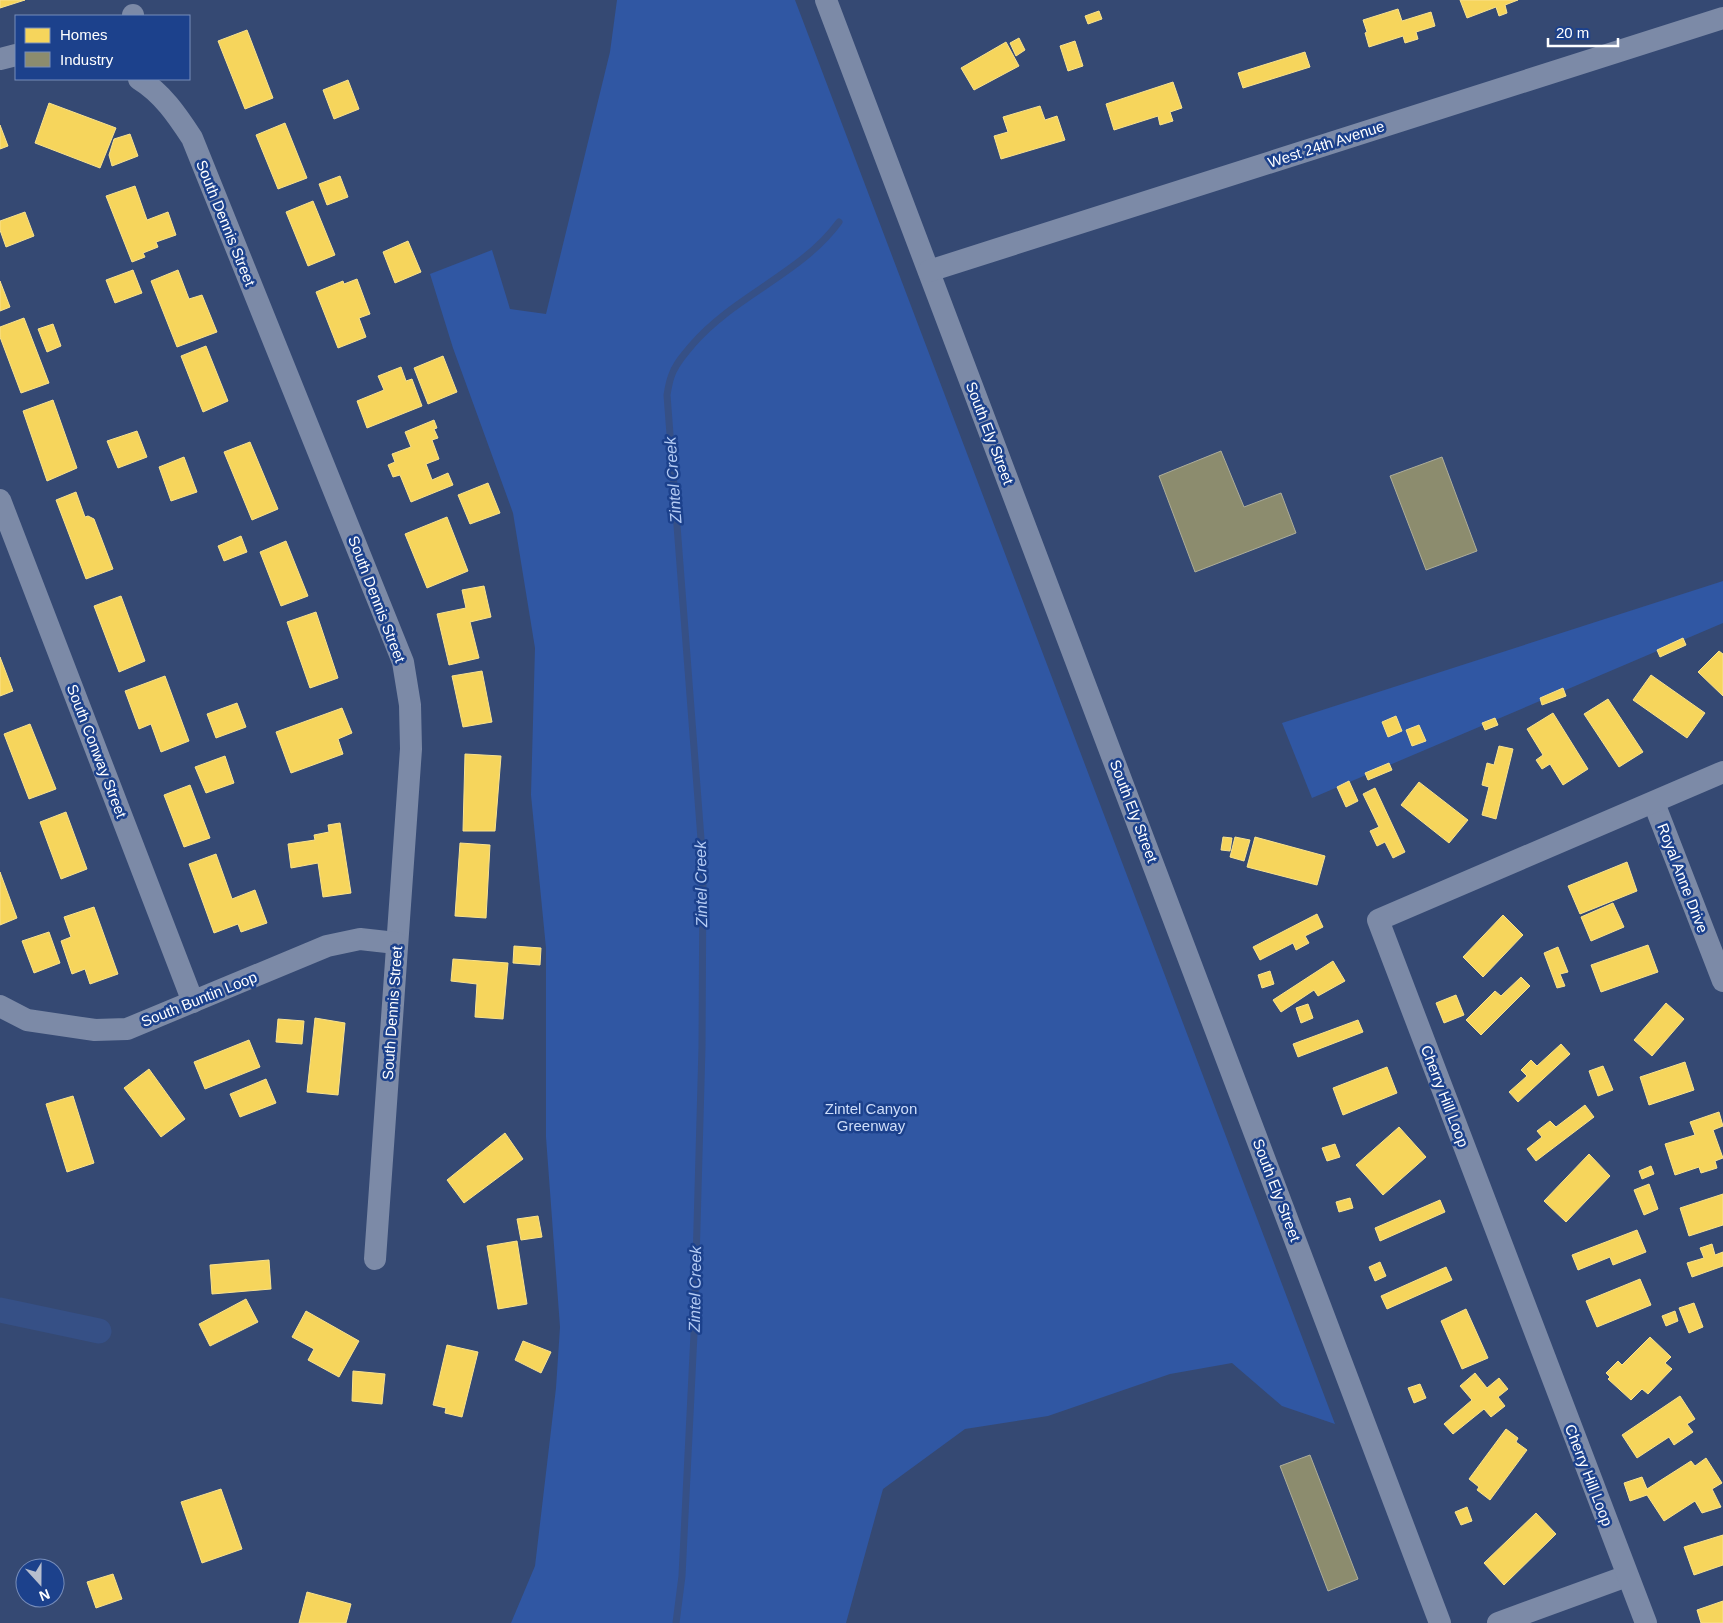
<svg xmlns="http://www.w3.org/2000/svg" width="1723" height="1623" font-family="Helvetica,sans-serif">
	<rect width="100%" height="100%" fill="#354973"/>
	<g fill="#3057a3">
		<path d="M617,0H795L1335,1424L1282,1406L1232,1363L1170,1374L1048,1416L965,1429L883,1489L846,1623H511L535,1566L556,1388L560,1327L546,1137V948L531,795L535,648L513,513L453,348L430,274L492,250L510,309L546,314L610,52Z"/>
		<path d="M1723,581V623L1312,798L1282,723Z"/>
	</g>
	<g fill="#f6d55c" stroke="#f9e28d">
		<path d="M0,0H25L0,8Z"/>
		<path d="M1460,0H1518L1505,5L1507,13L1499,16L1496,7L1467,18Z"/>
		<path d="M1398,9L1402,21L1431,12L1435,26L1416,32L1418,39L1405,43L1403,36L1369,47L1365,33L1367,32L1363,20Z"/>
		<path d="M1099,11L1102,19L1088,24L1085,16Z"/>
		<path d="M247,30L273,98L245,109L218,41Z"/>
		<path d="M1019,38L1025,50L1016,56L1010,43Z"/>
		<path d="M1075,41L1083,66L1068,71L1060,46Z"/>
		<path d="M1006,42L1019,66L974,90L961,68Z"/>
		<path d="M1305,52L1310,67L1243,88L1238,73Z"/>
		<path d="M348,80L359,109L334,119L323,90Z"/>
		<path d="M1173,82L1182,108L1170,112L1173,121L1160,125L1158,116L1114,130L1106,104Z"/>
		<path d="M49,103L116,128L100,168L35,143Z"/>
		<path d="M1040,106L1045,120L1057,116L1065,140L1001,159L994,136L1008,132L1003,117Z"/>
		<path d="M285,123L307,178L278,189L256,135Z"/>
		<path d="M0,125L8,146L0,149Z"/>
		<path d="M130,134L138,156L112,166L109,155L114,139Z"/>
		<path d="M340,176L348,197L327,205L319,184Z"/>
		<path d="M135,186L147,220L168,212L176,235L156,242L158,247L143,253L145,257L132,262L106,196Z"/>
		<path d="M313,201L335,255L308,266L286,212Z"/>
		<path d="M25,212L34,236L6,247L0,230V221Z"/>
		<path d="M408,241L421,272L395,283L383,252Z"/>
		<path d="M133,270L142,293L115,303L106,280Z"/>
		<path d="M178,270L189,299L202,295L217,332L177,347L151,281Z"/>
		<path d="M357,279L370,314L359,318L366,337L338,348L316,292L343,281L344,284Z"/>
		<path d="M0,281L10,307L0,311Z"/>
		<path d="M24,318L49,383L21,393L0,337V327Z"/>
		<path d="M53,324L61,346L47,352L38,329Z"/>
		<path d="M206,346L228,401L203,412L181,356Z"/>
		<path d="M443,356L457,392L428,404L414,368Z"/>
		<path d="M401,367L406,381L412,379L422,406L367,428L357,401L384,390L378,376Z"/>
		<path d="M53,400L77,468L47,481L23,411Z"/>
		<path d="M434,420L437,428L434,429L438,438L432,440L439,459L426,464L432,480L448,473L453,485L411,502L400,475L393,477L388,465L395,462L392,454L411,447L405,432Z"/>
		<path d="M137,431L147,457L118,468L107,441Z"/>
		<path d="M250,442L278,509L252,520L224,452Z"/>
		<path d="M184,457L197,492L171,501L159,467Z"/>
		<path d="M488,483L500,513L470,524L458,495Z"/>
		<path d="M76,492L85,517L88,516L94,519L113,569L86,579L56,500Z"/>
		<path d="M447,517L468,571L427,588L405,534Z"/>
		<path d="M241,536L247,552L224,561L218,546Z"/>
		<path d="M286,541L308,596L281,606L260,552Z"/>
		<path d="M484,586L491,617L470,622L479,658L449,665L437,614L466,608L462,590Z"/>
		<path d="M121,596L145,661L119,672L94,606Z"/>
		<path d="M316,612L338,678L310,688L287,622Z"/>
		<path d="M1683,638L1686,645L1660,657L1657,650Z"/>
		<path d="M1719,651L1723,654V696L1698,672Z"/>
		<path d="M0,657L13,691L0,696Z"/>
		<path d="M482,671L492,722L463,727L452,676Z"/>
		<path d="M1651,675L1705,713L1687,738L1633,700Z"/>
		<path d="M165,676L189,741L161,752L151,724L139,729L125,691Z"/>
		<path d="M1563,688L1566,696L1542,705L1540,698Z"/>
		<path d="M1608,699L1643,752L1619,767L1584,714Z"/>
		<path d="M237,703L246,727L216,738L207,714Z"/>
		<path d="M342,708L352,733L338,739L343,754L291,773L276,732Z"/>
		<path d="M1553,713L1588,769L1563,785L1550,764L1542,769L1536,760L1543,755L1527,729Z"/>
		<path d="M1396,716L1402,731L1388,737L1382,722Z"/>
		<path d="M1495,718L1498,725L1485,730L1482,723Z"/>
		<path d="M30,724L56,789L29,799L4,734Z"/>
		<path d="M1419,725L1426,741L1412,746L1406,730Z"/>
		<path d="M1499,746L1513,749L1496,819L1482,815L1489,787L1482,785L1487,763L1494,765Z"/>
		<path d="M465,754L501,756L495,831H463Z"/>
		<path d="M225,756L234,783L206,793L195,767Z"/>
		<path d="M1389,763L1392,770L1368,780L1365,773Z"/>
		<path d="M1349,781L1358,801L1346,807L1337,787Z"/>
		<path d="M1419,782L1468,820L1449,843L1401,805Z"/>
		<path d="M190,785L210,838L184,847L164,795Z"/>
		<path d="M1375,788L1405,852L1393,858L1385,842L1377,846L1370,831L1379,827L1363,794Z"/>
		<path d="M66,812L87,869L61,879L40,822Z"/>
		<path d="M340,823L351,893L323,897L318,863L291,868L288,844L315,840L314,835L329,832L328,825Z"/>
		<path d="M1223,837L1232,838L1230,851L1221,850Z"/>
		<path d="M1235,837L1250,840L1244,861L1230,857Z"/>
		<path d="M1255,837L1325,856L1317,885L1247,867Z"/>
		<path d="M460,843L490,845L486,918L455,916Z"/>
		<path d="M216,854L232,899L255,890L267,923L241,932L238,924L214,933L189,864Z"/>
		<path d="M1627,862L1637,891L1580,914L1568,886Z"/>
		<path d="M0,872L17,918L0,925Z"/>
		<path d="M1613,903L1624,927L1591,941L1581,917Z"/>
		<path d="M94,907L118,974L90,984L85,969L72,974L61,941L71,937L64,917Z"/>
		<path d="M1317,914L1323,927L1305,936L1309,943L1296,950L1293,943L1260,960L1253,947Z"/>
		<path d="M1503,915L1523,935L1483,977L1463,957Z"/>
		<path d="M49,932L60,963L34,973L22,941Z"/>
		<path d="M1648,945L1658,972L1601,992L1591,965Z"/>
		<path d="M514,946L541,948L540,965L513,963Z"/>
		<path d="M1558,947L1568,972L1560,974L1565,986L1557,988L1544,953Z"/>
		<path d="M453,959L508,963L503,1019L475,1017L477,984L451,981Z"/>
		<path d="M1333,961L1345,981L1318,996L1314,990L1281,1012L1273,1000Z"/>
		<path d="M1270,971L1274,984L1262,988L1258,975Z"/>
		<path d="M1521,977L1530,986L1481,1035L1466,1020L1495,991L1501,996Z"/>
		<path d="M1456,995L1464,1015L1444,1023L1436,1003Z"/>
		<path d="M1666,1003L1684,1019L1652,1056L1634,1040Z"/>
		<path d="M1308,1004L1313,1018L1301,1023L1296,1008Z"/>
		<path d="M315,1018L345,1023L338,1095L307,1092Z"/>
		<path d="M278,1019L304,1021L302,1044L276,1042Z"/>
		<path d="M1358,1020L1363,1032L1298,1057L1293,1044Z"/>
		<path d="M249,1040L260,1067L205,1089L194,1062Z"/>
		<path d="M1561,1044L1570,1054L1518,1102L1509,1092L1527,1076L1521,1070L1531,1060L1537,1066Z"/>
		<path d="M1685,1062L1694,1090L1649,1105L1640,1077Z"/>
		<path d="M1603,1066L1613,1090L1598,1096L1589,1071Z"/>
		<path d="M1387,1067L1397,1093L1343,1115L1333,1088Z"/>
		<path d="M149,1069L185,1119L161,1137L124,1088Z"/>
		<path d="M266,1079L276,1103L240,1117L230,1094Z"/>
		<path d="M73,1096L94,1163L67,1172L46,1104Z"/>
		<path d="M1585,1105L1594,1117L1536,1161L1527,1149L1542,1137L1537,1131L1550,1121L1556,1127Z"/>
		<path d="M1719,1112L1723,1126L1713,1130L1723,1158L1715,1161L1717,1168L1701,1173L1699,1167L1675,1175L1665,1144L1695,1135L1690,1122Z"/>
		<path d="M1399,1127L1426,1157L1383,1195L1356,1165Z"/>
		<path d="M505,1133L523,1159L464,1203L447,1180Z"/>
		<path d="M1335,1144L1340,1157L1327,1161L1322,1148Z"/>
		<path d="M1589,1154L1610,1176L1566,1222L1544,1201Z"/>
		<path d="M1651,1166L1654,1174L1642,1179L1639,1171Z"/>
		<path d="M1649,1184L1658,1209L1644,1215L1634,1190Z"/>
		<path d="M1723,1194V1225L1689,1236L1680,1208Z"/>
		<path d="M1350,1198L1353,1208L1339,1212L1336,1202Z"/>
		<path d="M1440,1200L1445,1212L1380,1241L1375,1228Z"/>
		<path d="M538,1216L542,1237L521,1240L517,1219Z"/>
		<path d="M1637,1230L1646,1252L1613,1265L1610,1257L1578,1270L1572,1255Z"/>
		<path d="M517,1241L527,1304L498,1309L487,1246Z"/>
		<path d="M1712,1244L1715,1255L1723,1252V1266L1692,1277L1687,1263L1704,1258L1700,1248Z"/>
		<path d="M269,1260L271,1289L212,1294L210,1265Z"/>
		<path d="M1380,1262L1386,1276L1375,1281L1369,1267Z"/>
		<path d="M1446,1267L1452,1280L1387,1309L1381,1296Z"/>
		<path d="M1640,1279L1651,1305L1597,1327L1586,1301Z"/>
		<path d="M246,1299L258,1322L210,1346L199,1324Z"/>
		<path d="M1694,1303L1703,1327L1689,1333L1679,1308Z"/>
		<path d="M1466,1309L1488,1358L1462,1369L1441,1321Z"/>
		<path d="M306,1311L359,1341L339,1377L308,1360L314,1349L292,1337Z"/>
		<path d="M1675,1311L1678,1321L1666,1326L1662,1316Z"/>
		<path d="M1650,1337L1671,1357L1665,1363L1672,1369L1648,1394L1642,1389L1631,1400L1608,1379L1610,1377L1606,1373L1618,1361L1622,1365Z"/>
		<path d="M523,1341L551,1352L541,1373L515,1360Z"/>
		<path d="M447,1345L478,1352L462,1417L445,1413L446,1408L433,1405Z"/>
		<path d="M353,1371L385,1374L382,1404L352,1401Z"/>
		<path d="M1475,1373L1487,1388L1499,1378L1508,1389L1498,1397L1505,1406L1491,1417L1484,1409L1453,1434L1444,1424L1472,1400L1460,1386Z"/>
		<path d="M1420,1384L1426,1398L1414,1403L1408,1388Z"/>
		<path d="M1680,1396L1695,1419L1687,1424L1693,1432L1674,1445L1669,1437L1637,1458L1622,1435Z"/>
		<path d="M1506,1429L1518,1438L1516,1442L1527,1450L1490,1500L1477,1490L1479,1487L1469,1479Z"/>
		<path d="M1706,1458L1722,1483L1712,1489L1721,1507L1702,1513L1695,1501L1664,1521L1647,1495L1630,1501L1624,1483L1642,1477L1647,1489L1691,1461L1695,1466Z"/>
		<path d="M221,1489L242,1549L202,1563L181,1502Z"/>
		<path d="M1467,1507L1472,1521L1461,1525L1455,1512Z"/>
		<path d="M1536,1513L1556,1534L1504,1585L1484,1563Z"/>
		<path d="M1723,1535V1565L1694,1575L1684,1547Z"/>
		<path d="M113,1574L122,1599L96,1608L87,1582Z"/>
		<path d="M307,1592L351,1604L346,1623H299Z"/>
		<path d="M1723,1601V1623H1701L1697,1610Z"/>
	</g>
	<g fill="#8c8c6e" stroke="#aeae9a">
		<path d="M1221,451L1244,507L1281,493L1296,533L1195,572L1159,476Z"/>
		<path d="M1442,457L1477,551L1426,570L1390,476Z"/>
		<path d="M1310,1455L1358,1579L1328,1591L1280,1466Z"/>
	</g>
	<g fill="none" stroke-linecap="round" stroke-linejoin="round">
		<path stroke="#365086" stroke-width="7" d="M676,1623L682,1576L694,1334L702,1047L703,865L667,395C668,389 669,383 671,377C675,364 684,355 692,345C735,295 801,274 839,222"/>
		<path stroke="#365086" stroke-width="25" d="M0,1310L99,1331"/>
		<g stroke="#7c8aa7" stroke-width="22">
			<path d="M826,0L1440,1623"/>
			<path d="M133,16V15"/>
			<path d="M0,59L16,55"/>
			<path d="M139,79C162,93 177,115 192,138L403,662L410,705L411,749L375,1259"/>
			<path d="M929,271L1723,18"/>
			<path d="M0,500L193,1002"/>
			<path d="M1654,803L1723,981"/>
			<path d="M0,1006L27,1020L95,1030L127,1029L327,946L360,939L396,943"/>
			<path d="M1498,1623L1627,1576"/>
			<path d="M1646,1623L1378,920L1723,772"/>
		</g>
	</g>
	<g text-anchor="middle" dominant-baseline="central" stroke-width="5" stroke-linejoin="round" paint-order="stroke">
		<g font-size="15" fill="#fff" stroke="#1c418c">
			<text transform="translate(1326 144) rotate(-18)">West 24th Avenue</text>
			<text transform="translate(226 223) rotate(68)">South Dennis Street</text>
			<text transform="translate(990 433) rotate(69)">South Ely Street</text>
			<text transform="translate(377 599) rotate(69)">South Dennis Street</text>
			<text transform="translate(97 751) rotate(69)">South Conway Street</text>
			<text transform="translate(1134 811) rotate(69)">South Ely Street</text>
			<text transform="translate(1683 878) rotate(69)">Royal Anne Drive</text>
			<text transform="translate(199 999) rotate(-22)">South Buntin Loop</text>
			<text transform="translate(392 1013) rotate(-86)">South Dennis Street</text>
			<text transform="translate(1445 1096) rotate(69)">Cherry Hill Loop</text>
			<text transform="translate(1277 1190) rotate(69)">South Ely Street</text>
			<text transform="translate(1589 1475) rotate(69)">Cherry Hill Loop</text>
		</g>
		<g font-size="15" fill="#ceddf9" stroke="#1c418c">
			<text x="871" y="1108">Zintel Canyon<tspan x="871" dy="17">Greenway</tspan></text>
		</g>
		<g font-size="16" font-style="italic" fill="#b4cbf4" stroke="#1c418c">
			<text transform="translate(673 480) rotate(-94)">Zintel Creek</text>
			<text transform="translate(701 884) rotate(-91)">Zintel Creek</text>
			<text transform="translate(695 1289) rotate(-89)">Zintel Creek</text>
		</g>
	</g>
	<rect x="15" y="15" width="175" height="65" fill="#1c418c" stroke="#778dba"/>
	<rect x="25" y="28" width="25" height="15" fill="#f6d55c" stroke="#778dba"/>
	<text x="60" y="40" font-size="15" fill="#ffffff">Homes</text>
	<rect x="25" y="52" width="25" height="15" fill="#8c8c6e" stroke="#778dba"/>
	<text x="60" y="65" font-size="15" fill="#ffffff">Industry</text>
	<g transform="translate(40 1583) rotate(159)"><circle r="24" fill="#1c418c" stroke="#778dba"/>
	<path d="M0-4L9 19L0 12L-9 19Z" fill="#b8bfce"/>
	<text y="-8" font-size="14" font-weight="bold" text-anchor="middle" fill="#ffffff">N</text>
	</g>
	<path d="M1548 38v8h70v-8" fill="none" stroke="#ffffff" stroke-width="2.5"/>
	<text x="1556" y="38" font-size="15" fill="#ffffff" stroke="#1c418c" stroke-width="4" paint-order="stroke">20 m</text>
</svg>
